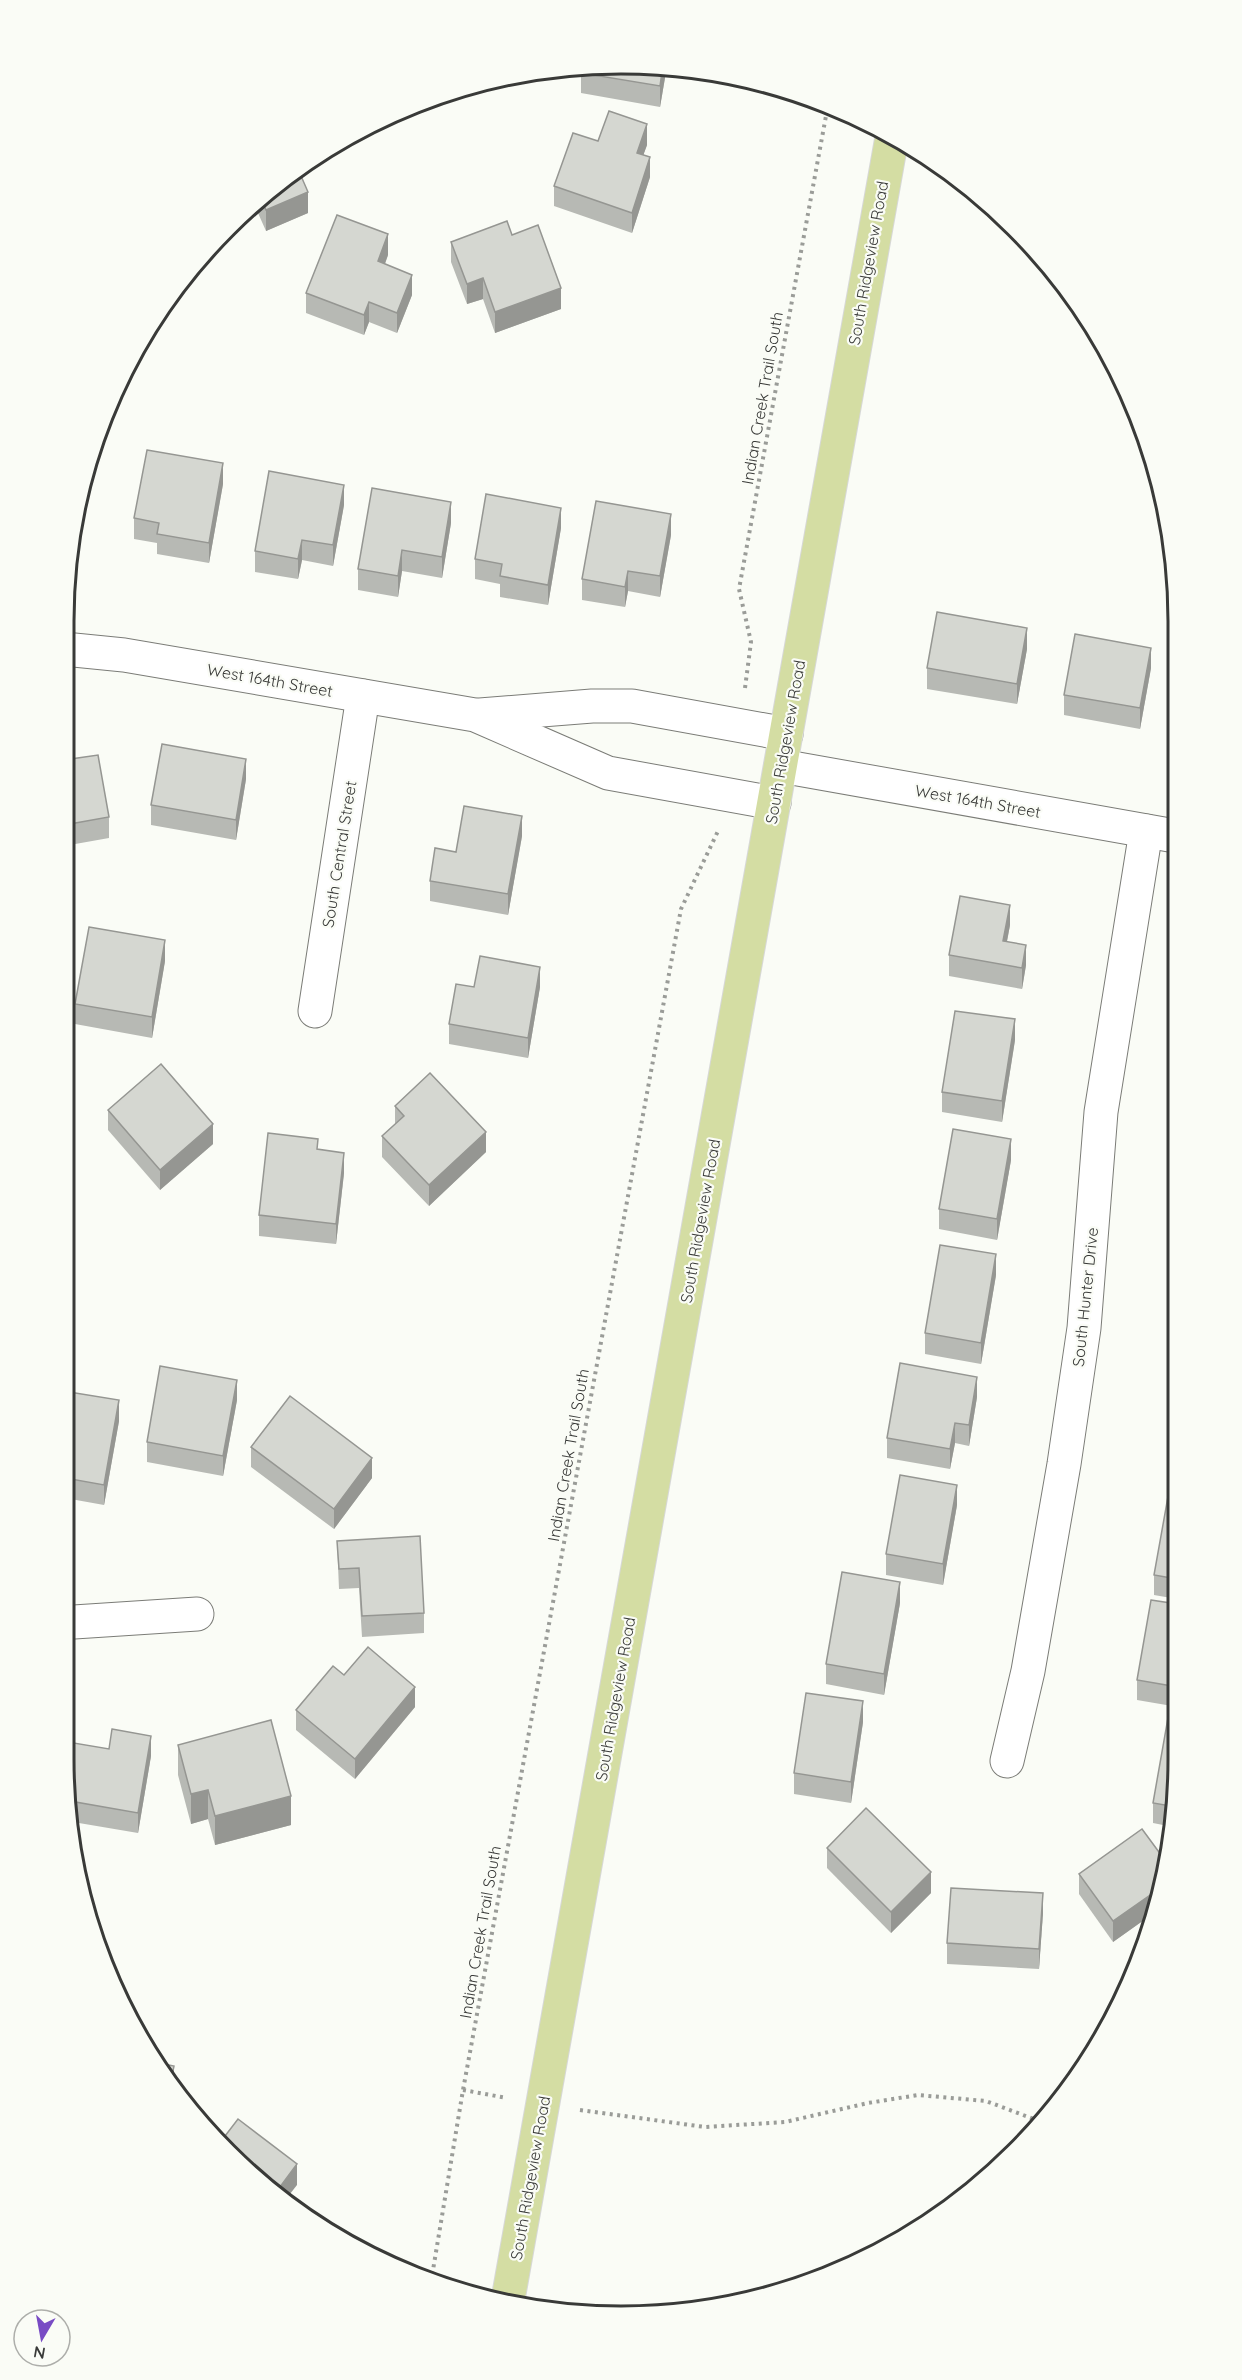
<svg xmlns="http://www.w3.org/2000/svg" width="1242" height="2380" font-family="Quicksand,sans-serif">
	<rect width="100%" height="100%" fill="#fafcf6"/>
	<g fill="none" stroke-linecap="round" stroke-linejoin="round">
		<defs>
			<g id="minor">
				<path d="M64,649L124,655L475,715L608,773L774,803"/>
				<path d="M480,715L592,706H632L786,734"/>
				<path d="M781,766L1175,836"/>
				<path d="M315,1011L363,696"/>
				<path d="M63,1621L74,1622L197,1614"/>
				<path d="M1007,1761L1028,1671L1064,1464L1084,1328L1101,1112L1146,831"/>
			</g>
			<path id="major" d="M507,2305L892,137"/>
		</defs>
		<use href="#minor" stroke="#7b7c77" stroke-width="35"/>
		<use href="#major" stroke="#d7d8d7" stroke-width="35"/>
		<g stroke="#9a9c98" stroke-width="4" stroke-dasharray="3 4.5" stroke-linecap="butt">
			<path d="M745,688L751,642L739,589L828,105"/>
			<path d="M463,2090L507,2098"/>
			<path d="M580,2110L705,2127L785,2122L868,2103L918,2095L986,2101L1039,2121"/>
			<path d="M431,2282L463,2090L681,909L718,831"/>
		</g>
		<use href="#minor" stroke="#fff" stroke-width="33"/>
		<use href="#major" stroke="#d4dda3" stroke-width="33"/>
	</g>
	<g fill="#b7b9b4">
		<path d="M657,64L667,66L660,107L581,93V73Z"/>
		<path d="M598,141L647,145L643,155L650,177L632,233L554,206V186Z"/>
		<path d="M298,169L308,213L266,231L258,213L236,223L235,221L253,202Z"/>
		<path d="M512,235L561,309L495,333L483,299L467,304L451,262V242Z"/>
		<path d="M388,255L385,264L412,295L397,333L369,322L364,335L306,313V293Z"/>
		<path d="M223,484L209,563L157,554V543L134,539V518Z"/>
		<path d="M344,505L333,566L302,560L298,579L255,572V551Z"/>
		<path d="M451,523L442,578L402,571L398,597L358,590V569Z"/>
		<path d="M561,528L548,605L500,597V584L475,579V559Z"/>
		<path d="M671,535L660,597L628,591L625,607L582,600V579Z"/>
		<path d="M1027,649L1017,704L927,689V668Z"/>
		<path d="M1151,668L1140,729L1064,715V695Z"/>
		<path d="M1175,679V736L1168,735V715Z"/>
		<path d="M64,760L109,817V838L64,846Z"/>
		<path d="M246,779L236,840L151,825V805Z"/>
		<path d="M522,836L508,915L430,901V881L456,852Z"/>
		<path d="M1010,925L1007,942L1026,965L1022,989L949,976V955Z"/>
		<path d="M165,961L152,1038L75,1024V1004Z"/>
		<path d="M474,987H540L528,1058L449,1044V1024Z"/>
		<path d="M1015,1040L1002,1122L942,1112V1092Z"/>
		<path d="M395,1106L486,1152L429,1206L382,1157V1136L395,1124Z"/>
		<path d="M108,1110L213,1144L160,1190L108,1130Z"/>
		<path d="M318,1149L344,1173L336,1244L259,1236V1215Z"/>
		<path d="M1011,1160L997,1240L939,1229V1209Z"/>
		<path d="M996,1275L981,1364L925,1354V1333Z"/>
		<path d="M63,1391L119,1421L104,1505L65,1498L66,1475H63Z"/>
		<path d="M977,1397L969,1446L955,1443L950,1469L887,1458V1438Z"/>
		<path d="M237,1400L223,1476L147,1462V1442Z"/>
		<path d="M1177,1446V1485H1174V1464Z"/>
		<path d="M251,1447L372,1478L334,1529L251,1467Z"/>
		<path d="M1177,1493V1599L1154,1595V1575Z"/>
		<path d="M957,1505L943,1585L886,1575V1554Z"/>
		<path d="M337,1541L424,1613V1633L362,1637L359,1588L339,1589Z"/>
		<path d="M900,1603L884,1695L826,1684V1664Z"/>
		<path d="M1177,1604L1178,1707L1137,1700V1680Z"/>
		<path d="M344,1675L415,1707L355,1779L296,1730V1710Z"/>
		<path d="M863,1722L851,1803L794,1794V1773Z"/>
		<path d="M178,1745L291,1825L215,1845L208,1819L191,1824L178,1775Z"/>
		<path d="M151,1756L138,1833L73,1822L67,1781Z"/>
		<path d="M1178,1795L1173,1827L1153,1823V1803Z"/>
		<path d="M827,1848L931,1893L891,1933L827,1868Z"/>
		<path d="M1079,1874L1160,1903L1158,1910L1113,1942L1079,1894Z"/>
		<path d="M1043,1913L1039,1969L947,1964V1943Z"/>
	</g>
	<g fill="#959692">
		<path d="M663,65L667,66L660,107V86Z"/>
		<path d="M647,124V145L637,173V153Z"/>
		<path d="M650,157V177L632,233V213Z"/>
		<path d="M308,192V213L266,231V210Z"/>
		<path d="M258,198V213L236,223V220L253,202Z"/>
		<path d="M388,234V255L378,282V261Z"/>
		<path d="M412,275V295L397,333V313Z"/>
		<path d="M483,278V299L467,304V284Z"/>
		<path d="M561,288V309L495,333V312Z"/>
		<path d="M369,302V322L364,335V315Z"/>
		<path d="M223,463V484L209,563V543Z"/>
		<path d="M344,485V505L333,566V545Z"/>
		<path d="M451,502V523L442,578V557Z"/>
		<path d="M561,508V528L548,605V585Z"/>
		<path d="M671,514V535L660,597V576Z"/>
		<path d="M302,540V560L298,579V559Z"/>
		<path d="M402,550V571L398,597V576Z"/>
		<path d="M628,571V591L625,607V587Z"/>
		<path d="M1027,628V649L1017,704V684Z"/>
		<path d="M1151,648V668L1140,729V708Z"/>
		<path d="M246,759V779L236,840V820Z"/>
		<path d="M522,816V836L508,915V894Z"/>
		<path d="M1010,905V925L1003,961V941Z"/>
		<path d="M165,940V961L152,1038V1017Z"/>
		<path d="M1026,945V965L1022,989V968Z"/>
		<path d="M540,967V987L528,1058V1038Z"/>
		<path d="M1015,1019V1040L1002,1122V1101Z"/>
		<path d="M213,1124V1144L160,1190V1170Z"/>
		<path d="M486,1132V1152L429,1206V1185Z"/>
		<path d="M1011,1139V1160L997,1240V1219Z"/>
		<path d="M344,1153V1173L336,1244V1224Z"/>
		<path d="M996,1254V1275L981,1364V1343Z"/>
		<path d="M977,1377V1397L969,1446V1425Z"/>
		<path d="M237,1380V1400L223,1476V1456Z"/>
		<path d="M119,1400V1421L104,1505V1485Z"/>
		<path d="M955,1423V1443L950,1469V1449Z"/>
		<path d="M372,1458V1478L334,1529V1509Z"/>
		<path d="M957,1485V1505L943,1585V1564Z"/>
		<path d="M900,1582V1603L884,1695V1674Z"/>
		<path d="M415,1687V1707L355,1779V1759Z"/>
		<path d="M863,1701V1722L851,1803V1782Z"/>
		<path d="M151,1736V1756L138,1833V1813Z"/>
		<path d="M208,1790V1819L191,1824V1794Z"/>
		<path d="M291,1796V1825L215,1845V1816Z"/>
		<path d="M931,1872V1893L891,1933V1912Z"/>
		<path d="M1163,1886L1160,1903L1158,1910L1113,1942V1921Z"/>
		<path d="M1043,1893V1913L1039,1969V1949Z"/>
		<path d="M174,2066V2086L173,2089L170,2084Z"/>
		<path d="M297,2164V2185L286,2199L277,2191Z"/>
	</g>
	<g fill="#d5d7d1" stroke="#959692" stroke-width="1.5">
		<path d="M657,64L663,65L660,86L581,73L582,67Z"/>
		<path d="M609,111L647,124L637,153L650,157L632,213L554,186L573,133L598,141Z"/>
		<path d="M298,169L308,192L266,210L260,197Z"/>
		<path d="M337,215L388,234L378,261L412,275L397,313L369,302L364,315L306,293Z"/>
		<path d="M507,221L512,235L538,225L561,288L495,312L483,278L467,284L451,242Z"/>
		<path d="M147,450L223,463L209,543L157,534L159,523L134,518Z"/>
		<path d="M269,471L344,485L333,545L302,540L298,559L255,551Z"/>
		<path d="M372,488L451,502L442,557L402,550L398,576L358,569Z"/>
		<path d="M486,494L561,508L548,585L500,576L502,564L475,559Z"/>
		<path d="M596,501L671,514L660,576L628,571L625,587L582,579Z"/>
		<path d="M937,612L1027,628L1017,684L927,668Z"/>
		<path d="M1075,634L1151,648L1140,708L1064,695Z"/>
		<path d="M1175,679V716L1168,715Z"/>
		<path d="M162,744L246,759L236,820L151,805Z"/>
		<path d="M98,755L109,817L64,825V760Z"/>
		<path d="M464,806L522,816L508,894L430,881L435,848L456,852Z"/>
		<path d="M960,896L1010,905L1003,941L1026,945L1022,968L949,955Z"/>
		<path d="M89,927L165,940L152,1017L75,1004Z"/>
		<path d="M480,956L540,967L528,1038L449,1024L456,984L474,987Z"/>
		<path d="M955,1011L1015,1019L1002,1101L942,1092Z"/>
		<path d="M161,1064L213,1124L160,1170L108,1110Z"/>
		<path d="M430,1073L486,1132L429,1185L382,1136L404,1116L395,1106Z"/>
		<path d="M953,1129L1011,1139L997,1219L939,1209Z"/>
		<path d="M268,1133L318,1139L317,1149L344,1153L336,1224L259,1215Z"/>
		<path d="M940,1245L996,1254L981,1343L925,1333Z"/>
		<path d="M900,1363L977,1377L969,1425L955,1423L950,1449L887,1438Z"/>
		<path d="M160,1366L237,1380L223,1456L147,1442Z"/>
		<path d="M63,1391L119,1400L104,1485L65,1478L69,1455L63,1454Z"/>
		<path d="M290,1396L372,1458L334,1509L251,1447Z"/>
		<path d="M1177,1446V1465L1174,1464Z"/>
		<path d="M900,1475L957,1485L943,1564L886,1554Z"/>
		<path d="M1169,1491L1177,1493V1579L1154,1575Z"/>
		<path d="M420,1536L424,1613L362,1616L359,1568L339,1569L337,1541Z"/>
		<path d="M842,1572L900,1582L884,1674L826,1664Z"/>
		<path d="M1151,1600L1177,1604L1178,1687L1137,1680Z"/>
		<path d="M368,1647L415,1687L355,1759L296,1710L333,1666L344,1675Z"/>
		<path d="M806,1693L863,1701L851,1782L794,1773Z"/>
		<path d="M1169,1712L1178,1713V1795L1176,1807L1153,1803Z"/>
		<path d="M271,1720L291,1796L215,1816L208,1790L191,1794L178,1745Z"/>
		<path d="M112,1729L151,1736L138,1813L70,1801L67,1781L74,1743L109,1749Z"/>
		<path d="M866,1808L931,1872L891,1912L827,1848Z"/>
		<path d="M1142,1829L1167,1863L1163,1886L1113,1921L1079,1874Z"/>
		<path d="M951,1888L1043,1893L1039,1949L947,1943Z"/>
		<path d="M159,2063L174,2066L170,2084Z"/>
		<path d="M238,2119L297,2164L277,2191L222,2140Z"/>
	</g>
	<g text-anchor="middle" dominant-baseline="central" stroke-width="4.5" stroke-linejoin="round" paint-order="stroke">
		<g font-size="16" fill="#393a38" stroke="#fafcf6">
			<text transform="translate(868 263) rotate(-80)">South Ridgeview Road</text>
			<text transform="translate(762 398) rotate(-80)">Indian Creek Trail South</text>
			<text transform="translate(270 680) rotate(10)">West 164th Street</text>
			<text transform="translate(785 742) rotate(-80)">South Ridgeview Road</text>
			<text transform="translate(978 801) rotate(10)">West 164th Street</text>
			<text transform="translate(339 854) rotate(-81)">South Central Street</text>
			<text transform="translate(700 1221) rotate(-80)">South Ridgeview Road</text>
			<text transform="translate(1085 1297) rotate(-84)">South Hunter Drive</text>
			<text transform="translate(568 1455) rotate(-80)">Indian Creek Trail South</text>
			<text transform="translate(615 1699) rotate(-80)">South Ridgeview Road</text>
			<text transform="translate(480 1932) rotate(-80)">Indian Creek Trail South</text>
			<text transform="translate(530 2178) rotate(-80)">South Ridgeview Road</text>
		</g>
	</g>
	<path d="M0 0H1242V2380H0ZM621 74H621A547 547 0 0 1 1168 621V1759A547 547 0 0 1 621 2306H621A547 547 0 0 1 74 1759V621A547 547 0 0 1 621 74Z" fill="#fafcf6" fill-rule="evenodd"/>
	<path fill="none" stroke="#393a38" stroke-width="3" d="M621 74H621A547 547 0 0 1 1168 621V1759A547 547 0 0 1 621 2306H621A547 547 0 0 1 74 1759V621A547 547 0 0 1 621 74Z"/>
	<g transform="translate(42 2338) rotate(190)"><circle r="28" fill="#fafcf6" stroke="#adaeaa" stroke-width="1.5"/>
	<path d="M0-4.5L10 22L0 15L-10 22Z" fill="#784bc4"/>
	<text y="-9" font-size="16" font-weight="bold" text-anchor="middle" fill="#393a38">N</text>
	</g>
</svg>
